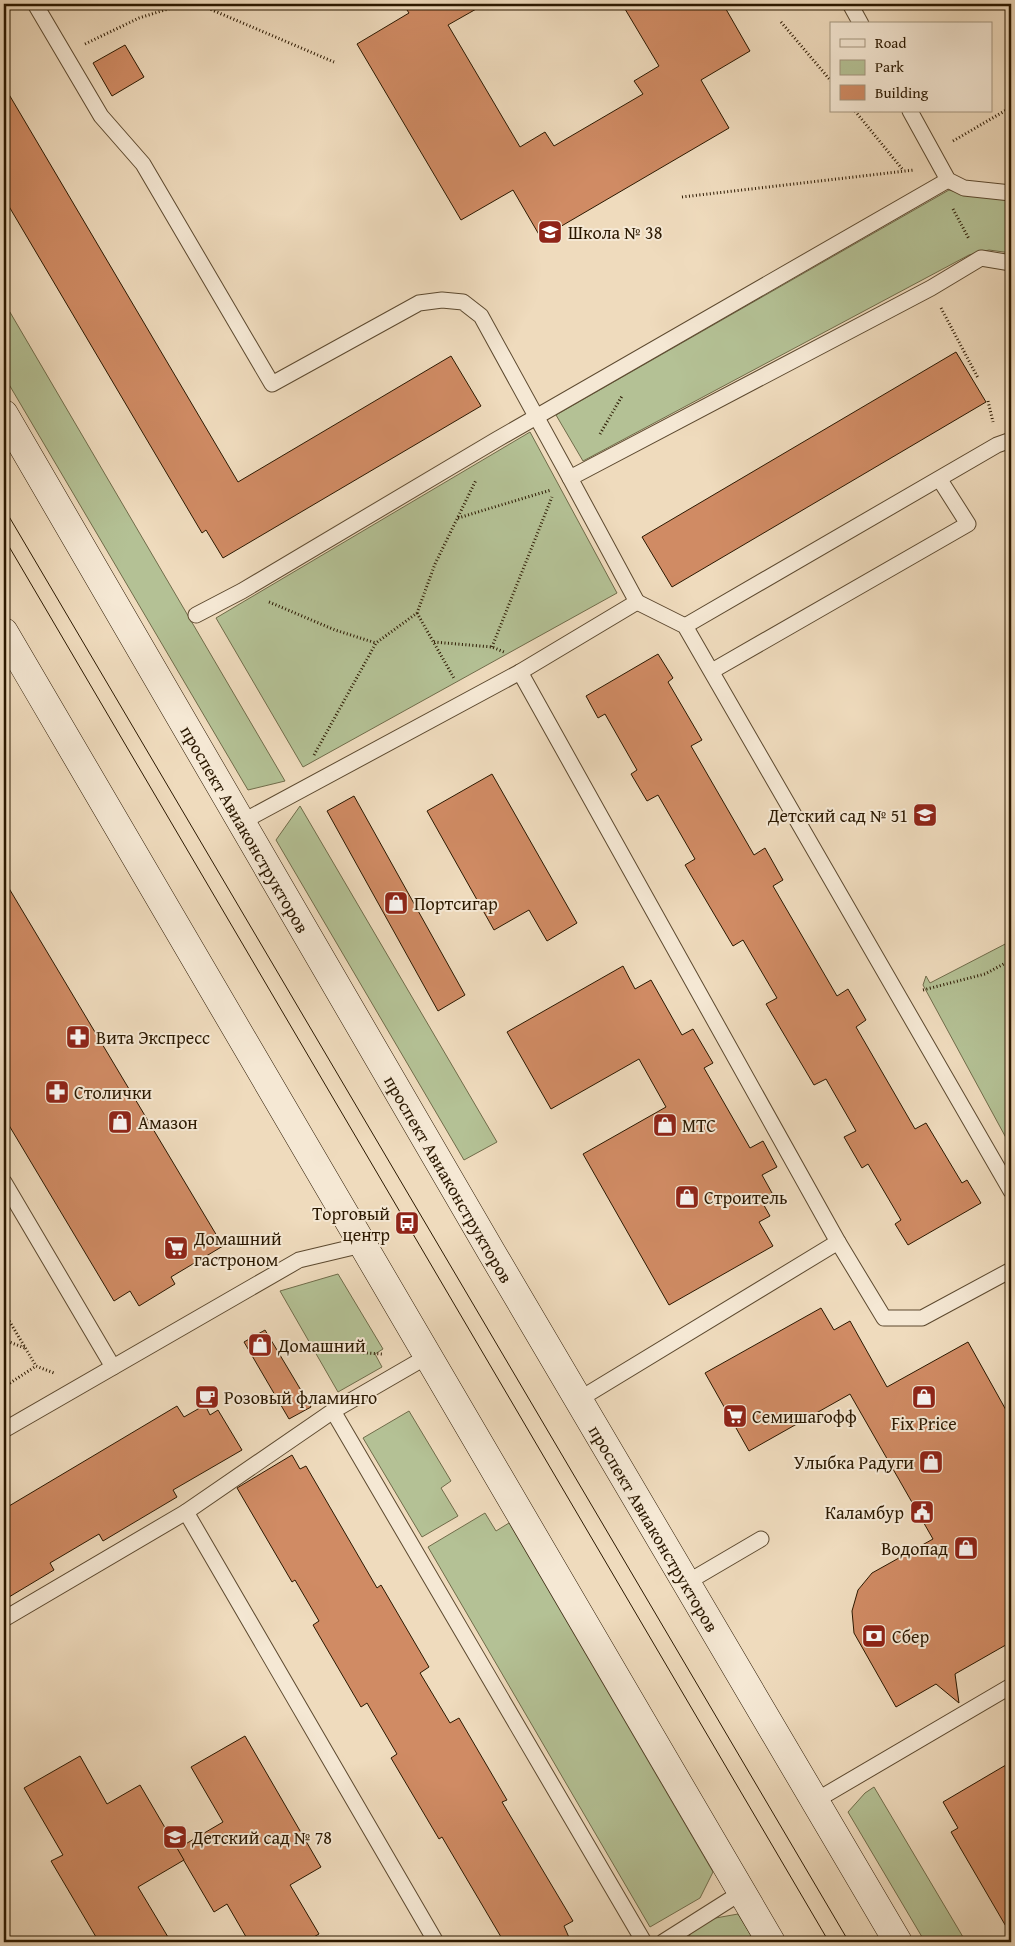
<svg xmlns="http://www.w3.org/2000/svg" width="1015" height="1946" font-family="'Gentium Book Plus',serif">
	<rect width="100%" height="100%" fill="#efdbbd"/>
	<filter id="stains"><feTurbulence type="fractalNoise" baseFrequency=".004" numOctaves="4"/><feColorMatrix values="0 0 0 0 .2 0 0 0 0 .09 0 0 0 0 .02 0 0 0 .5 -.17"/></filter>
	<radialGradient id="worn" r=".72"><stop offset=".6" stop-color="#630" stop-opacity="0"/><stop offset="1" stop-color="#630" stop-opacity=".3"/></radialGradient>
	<g fill="#b4c195" stroke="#706c4a">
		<path d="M949,190L964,194L1011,200V253L989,250L969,255L583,461L556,415Z"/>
		<path d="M4,302L285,781L248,790L4,376Z"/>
		<path d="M530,432L617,593L303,767L216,618Z"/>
		<path d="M300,806L497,1142L464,1160L276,840Z"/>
		<path d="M1011,941V1147L923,985L926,976L930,983Z"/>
		<path d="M338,1274L383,1349L375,1354L382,1367L338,1392L280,1291Z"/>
		<path d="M409,1411L451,1481L441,1488L458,1516L422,1537L363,1438Z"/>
		<path d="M485,1513L496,1531L509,1523L713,1872L700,1898L650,1927L428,1547Z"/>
		<path d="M874,1787L966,1942H925L848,1812L865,1793Z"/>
		<path d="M738,1914L755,1942H688L690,1934L710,1919Z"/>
	</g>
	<g fill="#d08b64" stroke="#2b1800">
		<path d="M403,4H485L448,25L520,147L545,132L554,146L643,94L634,81L659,66L622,4H723L750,51L701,80L729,128L541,238L513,190L461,220L357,44L409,13Z"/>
		<path d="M125,45L144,77L112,96L93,63Z"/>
		<path d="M4,86L238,482L451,356L481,406L223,558L206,530L202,533L4,198Z"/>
		<path d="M956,352L986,402L672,587L642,537Z"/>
		<path d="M658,654L673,678L668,682L702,740L691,746L754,855L765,848L783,880L773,886L837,996L848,989L866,1020L856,1027L915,1129L926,1123L962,1183L967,1180L981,1203L908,1245L895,1224L901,1220L868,1164L862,1168L844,1137L856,1131L826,1079L814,1085L766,1004L777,998L743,940L733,946L685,865L695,859L658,795L647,801L631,774L637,770L605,714L598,718L586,696Z"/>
		<path d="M492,774L577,923L547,941L529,910L494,930L427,811Z"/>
		<path d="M354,796L465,995L438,1011L327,811Z"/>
		<path d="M4,880L223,1246L171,1277L175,1284L139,1306L130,1291L114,1301L4,1117Z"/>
		<path d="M623,966L635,989L651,980L682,1035L693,1029L713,1063L704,1068L750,1148L763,1141L777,1167L762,1175L772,1193L761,1200L770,1216L759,1222L773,1246L669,1305L583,1154L666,1107L639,1059L551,1109L507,1032Z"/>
		<path d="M821,1308L834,1330L850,1321L887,1387L968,1342L1011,1419V1642L955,1674L959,1703L936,1684L896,1707L854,1633L852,1611L858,1590L872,1573L933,1539L850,1394L749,1451L705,1373Z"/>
		<path d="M265,1330L311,1407L289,1419L244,1342Z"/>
		<path d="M205,1405L210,1415L218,1410L242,1450L173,1490L177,1497L103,1541L99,1534L50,1563L54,1570L4,1600V1509L177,1406L184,1417Z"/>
		<path d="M292,1455L300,1469L306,1466L377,1588L381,1585L429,1667L420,1673L450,1723L459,1718L507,1800L502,1802L573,1921L564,1926L571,1942H504L442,1837L439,1839L391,1758L397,1754L367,1703L361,1707L313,1625L319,1621L295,1580L292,1582L237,1488Z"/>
		<path d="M245,1736L321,1867L290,1885L319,1934L305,1942H249L227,1904L214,1912L177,1849L223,1822L191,1767Z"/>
		<path d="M80,1756L107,1804L140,1785L184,1860L138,1887L171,1942H99L51,1861L63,1855L24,1788Z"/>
		<path d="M1011,1762V1935L951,1832L958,1828L943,1802Z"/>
	</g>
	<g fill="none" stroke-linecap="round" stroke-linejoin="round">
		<defs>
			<g id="lane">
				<path d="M35,4L101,116L143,164L272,384L419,303L442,300L463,302L481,316L570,478"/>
				<path d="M850,4L861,24"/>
				<path d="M910,111L948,180L964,188L1011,193"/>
				<path d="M637,602L685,626L1011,1191"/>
				<path d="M196,615L242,591L496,440L948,180"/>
				<path d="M685,626L997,445L1011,440"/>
				<path d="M712,671L968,524L940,480"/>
				<path d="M520,672L838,1242"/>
				<path d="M240,823L520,672L637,602L570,478L931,288L981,258L1011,263"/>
				<path d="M4,1182L113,1367"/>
				<path d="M578,1400L838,1242L884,1318H922L1011,1270"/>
				<path d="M333,1411L644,1942"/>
				<path d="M4,1430L299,1260L362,1245"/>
				<path d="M186,1512L333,1411L428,1356"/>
				<path d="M686,1583L761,1539"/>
				<path d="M4,1619L186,1512L436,1942"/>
				<path d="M815,1801L1011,1686"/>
				<path d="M663,1942L742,1892"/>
			</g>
			<g id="secondary">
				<path id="s1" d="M4,414L492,1253L898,1942"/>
				<path d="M4,632L771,1942"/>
			</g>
		</defs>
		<use href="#lane" stroke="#5c492f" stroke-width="17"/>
		<use href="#secondary" stroke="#2b1800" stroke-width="29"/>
		<g stroke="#2b1800" stroke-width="3" stroke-dasharray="1 2.5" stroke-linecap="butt">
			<path d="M198,4L334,62"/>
			<path d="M781,22L831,81"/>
			<path d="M85,44L139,18L184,4"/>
			<path d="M855,111L903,170"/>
			<path d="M953,141L1008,109"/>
			<path d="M682,197L914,170"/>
			<path d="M953,209L969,239"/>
			<path d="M941,308L978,378"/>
			<path d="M988,401L993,422"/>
			<path d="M600,434L622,396"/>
			<path d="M458,518L551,490"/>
			<path d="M269,602L335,630L376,643"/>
			<path d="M417,613L455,680"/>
			<path d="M434,642L492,647L504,652"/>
			<path d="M492,647L552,497"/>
			<path d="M314,755L376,643L417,613L435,564L476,480"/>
			<path d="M923,990L985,974L1011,960"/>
			<path d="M4,1312L36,1366L54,1373"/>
			<path d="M4,1340L25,1348"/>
			<path d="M297,1348L382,1354"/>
			<path d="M4,1387L36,1366"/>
		</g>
		<use href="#lane" stroke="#f5e8d4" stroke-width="15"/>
		<use href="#secondary" stroke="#f5e8d4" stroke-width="28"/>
		<g stroke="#2b1800" stroke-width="1">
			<path d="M4,508L849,1942"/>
			<path d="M4,538L829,1942"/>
		</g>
	</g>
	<defs>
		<symbol id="school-square" viewBox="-11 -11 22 22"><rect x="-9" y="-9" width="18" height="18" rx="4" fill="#8f2418" stroke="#f5e8d4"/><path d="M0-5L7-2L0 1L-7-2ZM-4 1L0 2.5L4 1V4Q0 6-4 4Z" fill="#fff"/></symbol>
		<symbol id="shop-square" viewBox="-11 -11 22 22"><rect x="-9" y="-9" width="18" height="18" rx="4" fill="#8f2418" stroke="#f5e8d4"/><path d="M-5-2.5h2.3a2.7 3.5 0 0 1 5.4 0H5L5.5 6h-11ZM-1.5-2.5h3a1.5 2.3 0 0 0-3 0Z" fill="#fff"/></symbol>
		<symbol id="pharmacy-square" viewBox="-11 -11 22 22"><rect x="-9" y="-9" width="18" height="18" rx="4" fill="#8f2418" stroke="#f5e8d4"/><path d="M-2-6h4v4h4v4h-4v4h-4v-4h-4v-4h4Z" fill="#fff"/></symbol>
		<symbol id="bus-square" viewBox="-11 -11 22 22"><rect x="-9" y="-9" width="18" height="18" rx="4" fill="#8f2418" stroke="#f5e8d4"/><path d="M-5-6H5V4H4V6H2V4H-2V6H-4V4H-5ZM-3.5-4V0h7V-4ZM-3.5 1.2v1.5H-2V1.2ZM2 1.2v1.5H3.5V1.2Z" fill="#fff"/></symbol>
		<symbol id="supermarket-square" viewBox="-11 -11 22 22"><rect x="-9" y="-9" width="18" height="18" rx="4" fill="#8f2418" stroke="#f5e8d4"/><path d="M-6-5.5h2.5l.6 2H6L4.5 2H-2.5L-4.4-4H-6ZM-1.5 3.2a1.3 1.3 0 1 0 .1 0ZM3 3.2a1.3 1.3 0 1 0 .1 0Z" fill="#fff"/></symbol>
		<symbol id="cafe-square" viewBox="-11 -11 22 22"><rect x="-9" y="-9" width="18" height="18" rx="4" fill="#8f2418" stroke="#f5e8d4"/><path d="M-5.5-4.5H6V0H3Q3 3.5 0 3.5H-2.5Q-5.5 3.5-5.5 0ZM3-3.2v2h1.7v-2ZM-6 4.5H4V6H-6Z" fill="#fff"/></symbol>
		<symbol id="civic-square" viewBox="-11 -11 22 22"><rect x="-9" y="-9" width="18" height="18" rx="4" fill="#8f2418" stroke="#f5e8d4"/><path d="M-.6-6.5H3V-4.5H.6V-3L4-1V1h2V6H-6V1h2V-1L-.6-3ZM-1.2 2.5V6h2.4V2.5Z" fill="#fff"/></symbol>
		<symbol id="bank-square" viewBox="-11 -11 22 22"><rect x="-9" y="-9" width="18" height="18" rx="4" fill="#8f2418" stroke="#f5e8d4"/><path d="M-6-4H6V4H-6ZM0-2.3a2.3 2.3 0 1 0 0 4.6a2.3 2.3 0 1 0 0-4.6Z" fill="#fff"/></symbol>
	</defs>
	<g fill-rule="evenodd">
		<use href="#school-square" x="536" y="218" width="28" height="28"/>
		<use href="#school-square" x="911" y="801" width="28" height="28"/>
		<use href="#shop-square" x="382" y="889" width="28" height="28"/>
		<use href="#pharmacy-square" x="64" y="1023" width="28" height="28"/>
		<use href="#pharmacy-square" x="43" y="1078" width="28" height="28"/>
		<use href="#shop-square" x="106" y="1108" width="28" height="28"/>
		<use href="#shop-square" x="651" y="1111" width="28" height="28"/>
		<use href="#shop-square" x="673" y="1183" width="28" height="28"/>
		<use href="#bus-square" x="393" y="1209" width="28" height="28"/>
		<use href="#supermarket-square" x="162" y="1234" width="28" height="28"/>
		<use href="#shop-square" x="246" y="1331" width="28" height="28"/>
		<use href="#cafe-square" x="193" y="1383" width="28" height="28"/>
		<use href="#shop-square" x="910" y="1383" width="28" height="28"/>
		<use href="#supermarket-square" x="721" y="1402" width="28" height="28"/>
		<use href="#shop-square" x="917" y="1448" width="28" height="28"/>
		<use href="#civic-square" x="908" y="1498" width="28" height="28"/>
		<use href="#shop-square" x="952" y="1534" width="28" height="28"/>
		<use href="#bank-square" x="860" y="1622" width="28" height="28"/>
		<use href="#school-square" x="161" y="1823" width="28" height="28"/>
	</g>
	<g text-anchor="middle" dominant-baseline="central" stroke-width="4" stroke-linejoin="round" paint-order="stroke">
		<g font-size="18" fill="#2b1800" stroke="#f5e8d4" text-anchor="start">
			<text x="568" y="232">Школа № 38</text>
			<text x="908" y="815" text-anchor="end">Детский сад № 51</text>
			<text x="414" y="903">Портсигар</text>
			<text x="96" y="1037">Вита Экспресс</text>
			<text x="74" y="1092">Столички</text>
			<text x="138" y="1122">Амазон</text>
			<text x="682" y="1125">МТС</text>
			<text x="704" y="1197">Строитель</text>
			<text x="390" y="1213" text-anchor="end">Торговый<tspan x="390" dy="21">центр</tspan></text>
			<text x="194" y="1238">Домашний<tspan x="194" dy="21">гастроном</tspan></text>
			<text x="278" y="1345">Домашний</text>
			<text x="224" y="1397">Розовый фламинго</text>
			<text x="752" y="1416">Семишагофф</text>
			<text x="924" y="1423" text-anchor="middle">Fix Price</text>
			<text x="914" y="1462" text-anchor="end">Улыбка Радуги</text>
			<text x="904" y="1512" text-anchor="end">Каламбур</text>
			<text x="948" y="1548" text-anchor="end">Водопад</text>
			<text x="892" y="1636">Сбер</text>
			<text x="192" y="1837">Детский сад № 78</text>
		</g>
		<g font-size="18" fill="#2b1800" stroke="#f5e8d4">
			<text stroke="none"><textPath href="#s1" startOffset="480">проспект Авиаконструкторов</textPath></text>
			<text stroke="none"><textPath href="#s1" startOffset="885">проспект Авиаконструкторов</textPath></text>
			<text stroke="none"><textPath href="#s1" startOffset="1290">проспект Авиаконструкторов</textPath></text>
		</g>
	</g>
	<rect width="1015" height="1946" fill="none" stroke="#efdbbd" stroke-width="20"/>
	<rect x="5" y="5" width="1005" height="1936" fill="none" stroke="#2b1800" stroke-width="2.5"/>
	<rect x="10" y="10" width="995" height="1926" fill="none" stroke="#2b1800"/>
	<rect x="830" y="22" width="162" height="90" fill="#f5e8d4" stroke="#a4957f"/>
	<rect x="840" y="39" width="25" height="8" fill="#f5e8d4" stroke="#a4957f"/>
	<text x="875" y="48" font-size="15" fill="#2b1800">Road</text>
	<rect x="840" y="60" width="25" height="15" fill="#b4c195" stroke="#a4957f"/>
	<text x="875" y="72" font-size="15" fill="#2b1800">Park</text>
	<rect x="840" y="85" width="25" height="15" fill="#d08b64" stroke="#a4957f"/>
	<text x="875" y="98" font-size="15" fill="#2b1800">Building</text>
	<rect width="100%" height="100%" filter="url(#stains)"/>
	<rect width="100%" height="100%" fill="url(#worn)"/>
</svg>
